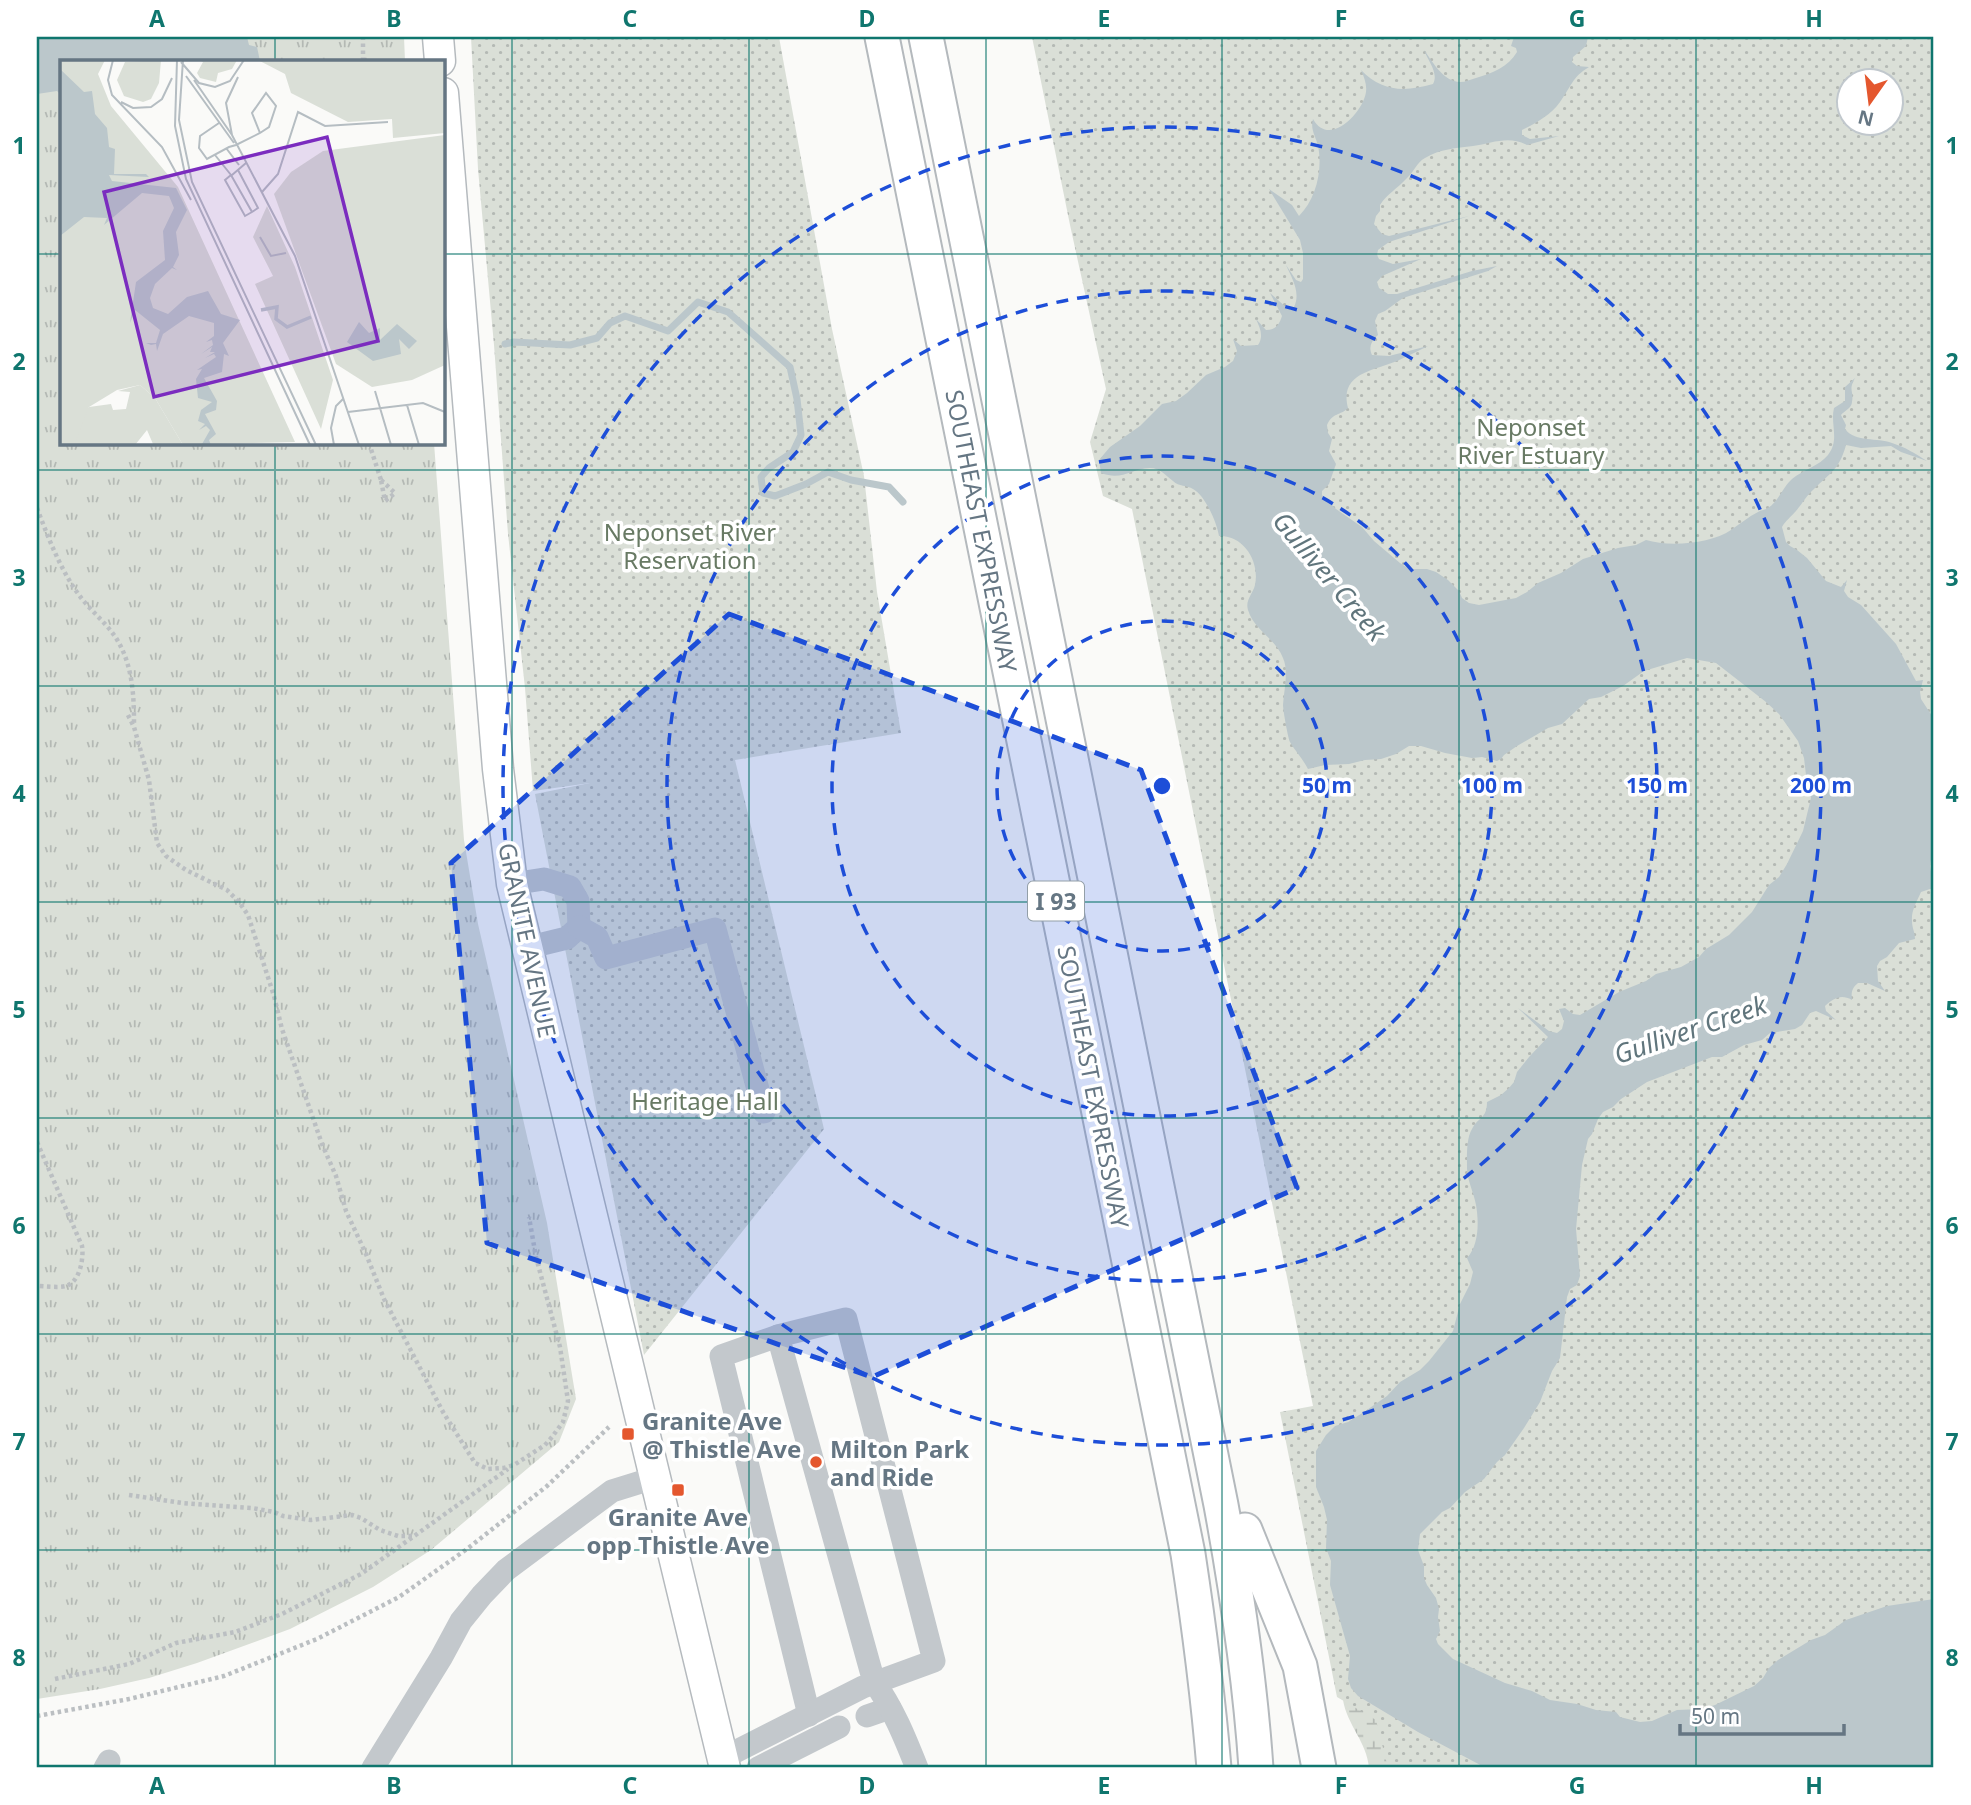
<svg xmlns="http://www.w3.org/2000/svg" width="1971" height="1805" font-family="'Noto Sans',sans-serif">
	<defs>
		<pattern id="grass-tufts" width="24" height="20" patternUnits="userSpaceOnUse" patternTransform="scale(1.75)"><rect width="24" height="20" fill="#dadfd7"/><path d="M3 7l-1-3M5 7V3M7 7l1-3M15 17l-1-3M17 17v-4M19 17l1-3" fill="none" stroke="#b4b9b4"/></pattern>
		<pattern id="wetland-marsh" width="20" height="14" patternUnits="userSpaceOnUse" patternTransform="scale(1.75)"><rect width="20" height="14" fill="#dadfd7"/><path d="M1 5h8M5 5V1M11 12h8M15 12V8" fill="none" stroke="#b4b9b4"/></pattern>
		<pattern id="park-dots" width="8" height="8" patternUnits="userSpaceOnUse" patternTransform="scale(1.75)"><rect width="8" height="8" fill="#dadfd7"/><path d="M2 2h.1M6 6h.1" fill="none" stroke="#b4b9b4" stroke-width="1.8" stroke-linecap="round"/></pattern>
	</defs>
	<rect width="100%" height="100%" fill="#fafaf8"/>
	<path fill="url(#grass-tufts)" d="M37,37H404L405,61H61V443H434L464,840L478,924L547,1223L576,1399L559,1442L431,1550L373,1587L290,1629L197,1663L149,1678L100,1689L37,1699Z"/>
	<path fill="url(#wetland-marsh)" d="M1343,1700L1467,1768H1369C1367,1742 1347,1725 1343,1700Z"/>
	<g fill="url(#park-dots)" fill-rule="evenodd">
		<path d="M471,37H779L832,329L864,476L877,592L901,733L735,760L824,1129L644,1355L535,794L590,783L533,791L525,688L508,534L494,345L478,169Z"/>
		<path d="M1032,37H1934V1768H1388L1376,1720L1337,1697L1280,1412L1313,1406L1132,509L1103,496L1090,442L1106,389L1070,225ZM1848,80H1890V122H1848Z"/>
	</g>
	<g fill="#bbc7cb">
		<path d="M37,37H247L249,45L257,47L260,61H61V95L57,91L37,94Z"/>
		<path d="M1514,37H1588L1586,46L1573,57L1572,62L1577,66L1589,67C1572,77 1571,87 1560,102C1551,115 1536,123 1522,130V135L1530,139L1559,136L1527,145C1509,135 1492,143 1473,146C1456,148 1440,149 1425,158C1417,162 1414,172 1407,178C1398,188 1387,194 1380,205V211L1376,216L1374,224L1382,234L1389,236L1469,216L1389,242L1378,250L1377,255L1379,259L1393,264L1421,259L1382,276L1377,282L1379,288L1388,294H1397L1472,271L1497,266L1488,271L1403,298L1385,311L1378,314L1375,321L1378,335C1372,341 1368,346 1372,355L1389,356L1428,346C1418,351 1408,356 1397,361C1373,371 1339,373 1348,408C1340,416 1333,412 1327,425L1328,433L1332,439L1329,451L1336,464L1329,484L1322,491V495L1336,509L1362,527L1374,541L1400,563L1409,569H1427L1436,572L1448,580L1459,591L1462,598L1469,603L1479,605L1516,598L1527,592L1538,583L1561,573L1583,559L1618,548L1636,545L1646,540C1669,547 1711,544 1731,530C1740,524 1748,517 1758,512C1761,510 1765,510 1768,508C1778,502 1783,487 1792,479C1803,470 1819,466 1828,455C1840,440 1830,424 1834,408L1845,401V387L1855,378C1848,391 1854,390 1852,402C1852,408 1844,411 1841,415L1846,425L1845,429C1856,443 1877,437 1892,443C1905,447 1916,454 1927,461L1901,452L1891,446L1861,448L1846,445C1839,470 1831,472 1814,489C1807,495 1802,504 1796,511C1791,517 1786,520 1782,527L1786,542L1790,546L1797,550L1807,558L1826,581L1841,587L1847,580L1844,591L1848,597L1861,605L1896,644L1916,681L1923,680L1920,692L1921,699L1934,719V840L1930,866L1934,889H1930L1921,892C1917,901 1911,911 1912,921C1912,928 1915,932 1915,939L1899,943L1887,957L1880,961L1877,966L1878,981L1885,991L1867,983H1858C1852,988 1851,992 1852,1000C1841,994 1834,998 1825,1006L1826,1011L1836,1020L1816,1011L1810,1013L1802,1025L1795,1029L1770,1033L1762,1040L1744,1045L1722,1057H1712L1647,1082L1621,1099L1613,1107L1603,1112L1598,1119L1592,1134L1588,1139L1582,1165L1576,1229L1580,1276L1577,1285L1570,1289L1567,1297L1560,1358L1552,1371L1540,1402L1524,1428L1505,1455L1497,1462L1484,1479L1465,1492L1450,1508L1442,1512L1420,1534L1418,1550L1424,1566V1578L1427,1585L1436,1598L1439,1609L1438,1617L1440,1631L1436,1639L1438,1644L1453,1659L1505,1683L1532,1691L1550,1700L1577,1704L1596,1710L1616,1712L1620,1717L1640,1722L1652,1721L1677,1710L1702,1709L1715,1705L1754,1686L1763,1678L1769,1668L1778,1660L1811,1640L1825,1635L1846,1620L1887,1606L1934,1599V1768H1486L1418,1732L1358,1696L1351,1688L1348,1679L1350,1656L1330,1585L1331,1561L1326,1548L1327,1520L1324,1507L1316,1487V1451L1326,1435L1335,1426L1348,1422L1364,1412L1387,1396L1400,1382L1420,1370L1429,1361L1453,1331L1460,1304L1470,1284L1473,1272L1467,1258C1479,1245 1479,1222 1476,1205C1474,1193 1467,1180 1467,1168C1467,1157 1466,1139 1472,1129C1478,1117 1487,1119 1487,1102L1501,1095L1509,1088L1514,1082L1517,1072L1529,1057L1548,1037L1518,1008L1549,1031L1557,1033L1562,1029L1564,1021L1559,1009L1565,1008L1573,1014L1580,1015L1619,992L1646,981L1656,974L1681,967L1699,957L1706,949L1729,935L1752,912L1769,885L1779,877L1787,864L1803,831L1811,798L1806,775L1804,758L1798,741L1779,714L1766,702L1716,663L1687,658L1644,671L1623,686L1601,697L1589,699L1562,724L1548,728L1517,746L1504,755L1501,759L1497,761L1482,757L1472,758L1445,753L1421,746H1409L1396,754L1381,759L1365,760L1349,764L1325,765L1308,769C1303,759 1295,751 1290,742C1288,738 1283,710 1283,705C1284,689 1289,672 1283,658C1276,639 1254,630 1248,610C1245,600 1253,594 1255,585C1260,562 1244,535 1219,536C1217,523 1205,495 1193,489C1187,485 1179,487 1173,481C1165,475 1160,468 1150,468C1130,469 1122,481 1101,473L1099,460L1110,447L1140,426L1162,404L1176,401L1187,393L1206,375L1225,367L1233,361L1237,351L1233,339L1241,346L1258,345C1264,336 1260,328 1256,319L1266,330C1276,330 1279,325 1282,316L1270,293L1287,308L1294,307C1301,293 1292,278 1286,265L1296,280L1301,282L1303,279V253L1300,240L1269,189L1292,205L1299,216C1316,199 1323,170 1318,146C1316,136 1310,130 1313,119C1329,148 1363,113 1366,92C1367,84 1364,77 1361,70C1382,92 1405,92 1433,84C1439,73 1428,61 1424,50C1432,61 1441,77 1454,81C1462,84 1469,80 1476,78C1493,73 1508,67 1517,52L1516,48L1511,46Z"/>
	</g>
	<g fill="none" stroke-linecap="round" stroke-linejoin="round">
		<path stroke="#bbc7cb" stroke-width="7" d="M505,344L514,342L570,345L597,338L610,323L625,316L668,331L698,302L728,312L790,367L797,399L801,435L793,452L769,468L761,477L763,493L775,496L806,484L828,472L851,480L889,487L903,502"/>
		<defs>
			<g id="major">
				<path d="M438,37L440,61"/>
				<path d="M443,93L498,769L512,884L725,1768"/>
			</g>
			<g id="highway">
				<path d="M882,37L1188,1554C1199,1626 1208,1696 1214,1768"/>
				<path d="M926,37L1221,1505C1237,1592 1250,1680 1256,1768"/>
				<path d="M1245,1530L1300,1666L1319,1768"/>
			</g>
		</defs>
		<use href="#major" stroke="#b5babe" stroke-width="33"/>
		<use href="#highway" stroke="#b4b9bd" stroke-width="37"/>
		<g stroke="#bbbfc2" stroke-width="4.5" stroke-dasharray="3.5 3.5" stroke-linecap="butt">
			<path d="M363,61V37"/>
			<path d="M369,443L381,480"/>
			<path d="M381,480L395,493L385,501Z"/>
			<path d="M37,508C48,537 60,569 79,595C89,609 104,621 114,635C132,661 134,692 134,723"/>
			<path d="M128,715L134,727L149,780L157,843L166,856L186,870L227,890L239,902L248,915L274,996L282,1029L322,1144L336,1176L346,1211L366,1254L384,1299L443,1412L475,1463L488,1469L504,1468L514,1465L545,1445L552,1437L563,1422L568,1401L560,1347L536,1257L529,1217"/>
			<path d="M37,1142L82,1246C84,1258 80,1282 66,1286C58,1288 45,1286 37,1286"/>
			<path d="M129,1495L182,1503L252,1508L274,1512L283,1516L311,1520L352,1515L361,1518L380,1530L398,1536H412"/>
			<path d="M55,1679L129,1664L176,1643L235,1632L282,1614L361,1574L508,1469"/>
			<path d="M37,1716L129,1699L224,1676L317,1639L399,1597L467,1549L547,1486L609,1427"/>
		</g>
		<g stroke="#c3c8cc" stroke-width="23">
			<path d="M512,884L544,879L570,887L578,901L579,927L567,938L526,948"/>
			<path d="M579,927L597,937L606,958L715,929L764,1112"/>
			<path d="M778,1336L721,1356L809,1715"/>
			<path d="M867,1716L890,1708"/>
			<path d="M723,1758L863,1687L934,1661L846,1319L778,1336L874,1682C893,1708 905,1738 917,1768"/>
			<path d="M105,1768L109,1761"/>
			<path d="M373,1768L441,1658L461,1621L482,1595L506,1570L612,1491L654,1478"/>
			<path d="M758,1768L839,1727"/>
		</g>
		<use href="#major" stroke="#fff" stroke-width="30"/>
		<use href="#highway" stroke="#fff" stroke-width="33"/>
	</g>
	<path fill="#1d4ed8" fill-opacity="0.2" stroke="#1d4ed8" stroke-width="5" stroke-dasharray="14 9" stroke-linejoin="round" d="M729,614L1141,770L1297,1188L872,1377L487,1243L451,863Z"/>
	<path fill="none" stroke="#0f766e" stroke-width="2" stroke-opacity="0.55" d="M275,37V61M512,37V1768M749,37V1768M986,37V1768M1222,37V1768M1459,37V1768M1696,37V1768M37,254H61M443,254H1934M275,443V1768M37,470H1934M37,686H1934M37,902H1934M37,1118H1934M37,1334H1934M37,1550H1934"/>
	<g fill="none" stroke="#1d4ed8" stroke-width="3.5" stroke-dasharray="12 9">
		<circle cx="1162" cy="786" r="165"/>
		<circle cx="1162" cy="786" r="330"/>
		<circle cx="1162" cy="786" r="495"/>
		<circle cx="1162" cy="786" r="659"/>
	</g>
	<g fill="#e4572e" stroke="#fff" stroke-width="2.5">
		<rect x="621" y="1427" width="14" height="14" rx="3.5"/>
		<circle cx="816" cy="1462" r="7"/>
		<rect x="671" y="1483" width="14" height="14" rx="3.5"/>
	</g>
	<g text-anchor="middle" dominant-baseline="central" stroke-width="7" stroke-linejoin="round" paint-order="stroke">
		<rect fill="#fff" stroke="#939fa8" stroke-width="2" x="1028" y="881.5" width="56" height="39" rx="5"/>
		<g font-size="23" font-weight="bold" fill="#657683">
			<text x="1056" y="901">I 93</text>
		</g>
		<g font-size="24" fill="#687a64" stroke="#fff">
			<text x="1531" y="426">Neponset<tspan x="1531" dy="28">River Estuary</tspan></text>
			<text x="690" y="531">Neponset River<tspan x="690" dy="28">Reservation</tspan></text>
			<text x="705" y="1100">Heritage Hall</text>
		</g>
		<g font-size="24" fill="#657683" stroke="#fff">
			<text transform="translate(982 531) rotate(79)">SOUTHEAST EXPRESSWAY</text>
			<text transform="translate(528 940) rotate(78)">GRANITE AVENUE</text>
			<text transform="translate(1094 1087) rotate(79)">SOUTHEAST EXPRESSWAY</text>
		</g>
		<g font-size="24" font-weight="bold" fill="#657683" stroke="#fff" text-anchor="start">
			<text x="642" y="1420">Granite Ave<tspan x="642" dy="28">@ Thistle Ave</tspan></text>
			<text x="830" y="1448">Milton Park<tspan x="830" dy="28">and Ride</tspan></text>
			<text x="678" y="1516" text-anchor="middle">Granite Ave<tspan x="678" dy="28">opp Thistle Ave</tspan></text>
		</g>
		<g font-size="26" font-style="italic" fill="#60757c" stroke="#fff">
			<text transform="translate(1330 576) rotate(50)">Gulliver Creek</text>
			<text transform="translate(1690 1029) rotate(-19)">Gulliver Creek</text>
		</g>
	</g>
	<g transform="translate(60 60)">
		<rect width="385" height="385" fill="#fafaf8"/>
		<path d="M385,75V305L352,320L312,327L276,304L214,134L231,112L263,91Z" fill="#dadfd7"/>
		<path d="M80,325L95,338L123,385L93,384L87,370L75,385H0L29,347L51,344L53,350L66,349L70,332L58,331Z" fill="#dadfd7"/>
		<path d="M101,0L99,23L91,39L83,42L64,36L57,20L65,2ZM139,0H177L172,9L158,13L156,22L140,18L137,13L143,2Z" fill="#dadfd7"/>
		<path d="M0,0H45L38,14L51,46L118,127L235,382L123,385L95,338L80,325L57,330L29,347L14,385H0ZM198,0H385V73L333,78L332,59L288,62L231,33L225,14ZM207,146L235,207L273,320L261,369L195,224L213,216L193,177Z" fill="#dadfd7"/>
		<path d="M0,9L24,32L32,31L35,54L47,68L49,87L55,89L54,114H86L89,117L49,115L52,121L116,128L127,150L116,172L119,195L113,207L117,210L112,208L95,224L90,238L93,248L108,254L127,237L148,231L161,254L180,260L163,283L169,296L164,294L162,312L144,318L157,341L156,350L145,354L156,374L149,380L151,385L142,384L150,370L146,366L139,370L145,364L138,361L141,350L152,342L138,338L136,319L142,309L137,310L156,297L154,294L145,298L155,292H150L152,287L141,294L153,285L152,280L146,282L154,276V263L129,256L103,274L97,291L96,284L91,285L86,283H96L100,270L75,250L70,263L76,222L105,200L103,171L114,148L109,136L82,133L44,165L47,158L24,157L0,176ZM299,262L309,273L320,268V280L337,264L357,281L349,289L339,279L341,294L313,301L287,282Z" fill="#bbc7cb"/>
		<path fill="none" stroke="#bbc7cb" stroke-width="3.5" d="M201,250L217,247L216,259L227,267L251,257"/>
		<path fill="none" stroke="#b5bdc2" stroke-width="2" d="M53,0L48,20L52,35L102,87L131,140M117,0L115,66L126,119L250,385M123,0L119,60L132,122L256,385M121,2L139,23L155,27L170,21L184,0M126,16L174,83M134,20L172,75L235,196L299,385M61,42L73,48L91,47L102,39L112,18M159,63L140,76L139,88L147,99L169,87L176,85L200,73L209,67L216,46L206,33L192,53L200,73M172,75L166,43L178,17M166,88L179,105M155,95L171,115L192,152L185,156L165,120L171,115H172L186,103M178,110L198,148L192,152M202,132L218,114L238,52L265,66L328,62M200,177L211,196L226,193M315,331L331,385M347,345L359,385M288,352L363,343L385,352M274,385L271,368L276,346L283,339"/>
		<path fill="#7b2cbf" fill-opacity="0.15" stroke="#7b2cbf" stroke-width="3.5" d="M267,77L318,281L94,337L44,132Z"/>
		<rect width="385" height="385" fill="none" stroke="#657683" stroke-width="3.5"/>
	</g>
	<circle cx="1162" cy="786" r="10" fill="#1d4ed8" stroke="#fff" stroke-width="3.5"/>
	<g font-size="21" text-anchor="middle" font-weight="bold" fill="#1d4ed8" stroke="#fff" stroke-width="7" stroke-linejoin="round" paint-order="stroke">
		<text x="1327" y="793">50 m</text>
		<text x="1492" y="793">100 m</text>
		<text x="1657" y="793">150 m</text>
		<text x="1821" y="793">200 m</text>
	</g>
	<rect width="1971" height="1805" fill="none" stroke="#ffffff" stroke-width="77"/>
	<g transform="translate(1870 102) rotate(194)"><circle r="33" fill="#ffffff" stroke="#c1c8cd" stroke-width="2"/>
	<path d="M0-5L12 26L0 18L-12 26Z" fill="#e4572e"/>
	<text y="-10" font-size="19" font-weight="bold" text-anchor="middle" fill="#657683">N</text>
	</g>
	<path d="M1680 1724v10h164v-10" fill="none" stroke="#657683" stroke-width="3.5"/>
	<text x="1691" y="1724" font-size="21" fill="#657683" stroke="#ffffff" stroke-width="5" paint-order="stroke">50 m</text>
	<rect x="38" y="38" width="1894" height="1728" fill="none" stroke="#0f766e" stroke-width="2.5"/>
	<g font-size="23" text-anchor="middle" font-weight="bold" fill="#0f766e">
		<text x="157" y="27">A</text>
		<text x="394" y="27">B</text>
		<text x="630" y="27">C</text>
		<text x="867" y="27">D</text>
		<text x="1104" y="27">E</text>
		<text x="1341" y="27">F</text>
		<text x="1577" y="27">G</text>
		<text x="1814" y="27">H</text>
		<text x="19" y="154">1</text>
		<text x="1952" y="154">1</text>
		<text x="19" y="370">2</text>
		<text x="1952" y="370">2</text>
		<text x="19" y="586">3</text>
		<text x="1952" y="586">3</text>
		<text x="19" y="802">4</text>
		<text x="1952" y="802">4</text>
		<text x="19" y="1018">5</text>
		<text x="1952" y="1018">5</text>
		<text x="19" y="1234">6</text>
		<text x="1952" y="1234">6</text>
		<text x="19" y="1450">7</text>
		<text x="1952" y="1450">7</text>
		<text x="19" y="1666">8</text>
		<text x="1952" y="1666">8</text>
		<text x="157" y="1794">A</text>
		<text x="394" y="1794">B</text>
		<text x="630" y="1794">C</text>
		<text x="867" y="1794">D</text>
		<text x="1104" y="1794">E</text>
		<text x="1341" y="1794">F</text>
		<text x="1577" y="1794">G</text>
		<text x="1814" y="1794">H</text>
	</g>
</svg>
